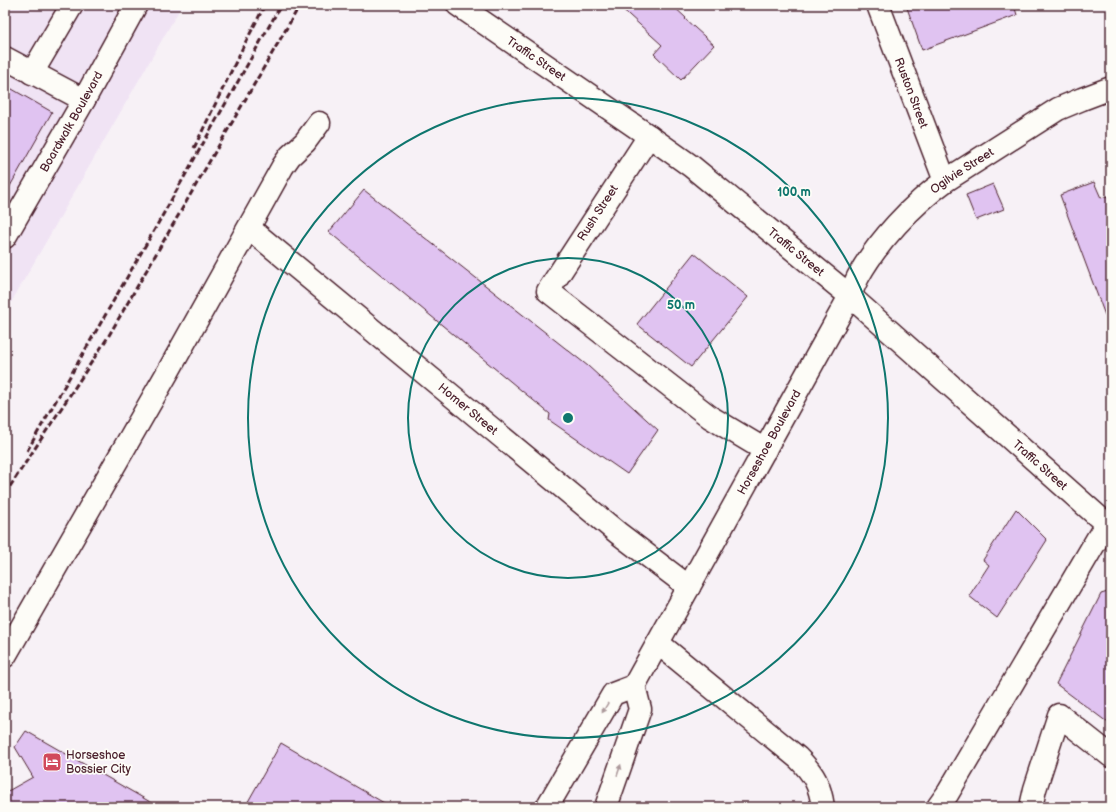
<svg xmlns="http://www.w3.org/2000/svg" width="1116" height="812" font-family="'Balsamiq Sans',sans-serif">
	<rect width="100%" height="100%" fill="#f7f1f6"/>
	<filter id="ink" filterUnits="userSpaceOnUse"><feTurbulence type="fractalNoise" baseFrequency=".025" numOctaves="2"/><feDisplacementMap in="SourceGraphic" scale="8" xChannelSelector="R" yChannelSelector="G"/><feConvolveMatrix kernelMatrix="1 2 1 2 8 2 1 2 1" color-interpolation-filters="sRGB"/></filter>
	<g filter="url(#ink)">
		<path fill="#f0e3f4" d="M5,5H182L5,313Z"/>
		<g fill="#e0c3f1" stroke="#4a1f2b">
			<path d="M618,5H672L686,18L685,19L714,45L681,80L654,54L662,45Z"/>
			<path d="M906,5H1014L1017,15L922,50Z"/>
			<path d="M5,85L52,112L5,195Z"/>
			<path d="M1094,182L1101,198L1111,195V316L1106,318L1060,195Z"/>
			<path d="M993,184L1004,209L976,220L966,195Z"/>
			<path d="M364,190L588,366L658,430L627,474L549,420L550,414L329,232Z"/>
			<path d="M694,253L748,297L691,367L637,324Z"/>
			<path d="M1016,509L1047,540L997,618L969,596L989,565L983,560Z"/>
			<path d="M1111,591V725L1056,684L1101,594Z"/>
			<path d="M26,731L159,807H5V786L8,791L33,777L15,747Z"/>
			<path d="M281,743L391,807H245Z"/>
		</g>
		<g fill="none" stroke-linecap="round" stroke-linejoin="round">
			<defs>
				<g id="minor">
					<path id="s1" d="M878,5L945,181"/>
					<path d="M5,58L84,100"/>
					<path d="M32,73L72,5"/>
					<path d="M649,136L548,291L710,417L765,450"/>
					<path id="s2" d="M249,228L618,533L689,587"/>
					<path id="s3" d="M5,237L84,100L136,5"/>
					<path d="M658,643L798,758C814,774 820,785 823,807"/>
					<path d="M5,656L169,370L283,166L290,156L305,142L319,123"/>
					<path id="s4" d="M547,807L613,694L634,686L850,296C852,290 855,283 858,277C877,242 913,204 945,181L1058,109L1082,99L1111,88"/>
					<path d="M606,807L640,709L634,686"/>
					<path d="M1031,807L1035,789L1059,715L1111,756"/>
				</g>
				<g id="major">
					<path id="s5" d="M458,5L649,136L691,166L850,296L1111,528"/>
				</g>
				<path id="highway" d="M938,807L948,793L1106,524"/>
			</defs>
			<use href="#minor" stroke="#4a1f2b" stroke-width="25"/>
			<use href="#major" stroke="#4a1f2b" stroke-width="25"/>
			<use href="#highway" stroke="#4a1f2b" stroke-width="25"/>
			<use href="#minor" stroke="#fdfcf7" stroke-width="22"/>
			<use href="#major" stroke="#fdfcf7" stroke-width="22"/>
			<use href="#highway" stroke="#fdfcf7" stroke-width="22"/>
			<g stroke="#4a1f2b" stroke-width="3" stroke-dasharray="6 3" stroke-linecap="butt">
				<path d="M194,148L243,47L265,5"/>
				<path d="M27,451L156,227L281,5"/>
				<path d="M5,494L108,337L300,5"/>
			</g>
		</g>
		<defs><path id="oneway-solid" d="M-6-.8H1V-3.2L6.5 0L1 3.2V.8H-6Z"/></defs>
		<g fill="#ac999b">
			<use href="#oneway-solid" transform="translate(605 708) rotate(121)"/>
			<use href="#oneway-solid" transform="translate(619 770) rotate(-71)"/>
		</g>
	</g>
	<g fill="none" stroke="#0f766e" stroke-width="2">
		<circle cx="568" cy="418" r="160"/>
		<circle cx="568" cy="418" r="320"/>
	</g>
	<defs>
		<symbol id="hotel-square" viewBox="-11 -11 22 22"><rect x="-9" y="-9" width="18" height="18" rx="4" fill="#d1495b" stroke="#fdfcf7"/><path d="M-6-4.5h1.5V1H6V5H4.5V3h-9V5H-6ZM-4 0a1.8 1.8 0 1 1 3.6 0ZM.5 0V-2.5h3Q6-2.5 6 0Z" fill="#fff"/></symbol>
	</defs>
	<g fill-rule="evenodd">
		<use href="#hotel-square" x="41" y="751" width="22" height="22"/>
	</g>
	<g text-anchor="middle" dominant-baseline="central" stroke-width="3.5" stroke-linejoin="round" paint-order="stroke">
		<g font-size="12" fill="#4a1f2b" stroke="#fdfcf7">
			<text stroke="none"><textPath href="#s5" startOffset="95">Traffic Street</textPath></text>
			<text stroke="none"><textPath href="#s1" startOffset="94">Ruston Street</textPath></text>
			<text stroke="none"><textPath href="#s3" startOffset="133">Boardwalk Boulevard</textPath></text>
			<text stroke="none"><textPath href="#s4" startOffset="770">Ogilvie Street</textPath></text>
			<text transform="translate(598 213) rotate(-57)">Rush Street</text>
			<text stroke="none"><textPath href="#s5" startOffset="419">Traffic Street</textPath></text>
			<text stroke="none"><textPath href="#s2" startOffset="284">Homer Street</textPath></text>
			<text stroke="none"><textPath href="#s4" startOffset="432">Horseshoe Boulevard</textPath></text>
			<text stroke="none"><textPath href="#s5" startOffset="743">Traffic Street</textPath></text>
		</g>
		<g font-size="12" fill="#4a1f2b" stroke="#fdfcf7" text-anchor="start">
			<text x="66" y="755">Horseshoe<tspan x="66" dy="14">Bossier City</tspan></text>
		</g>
	</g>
	<circle cx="568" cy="418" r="6" fill="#0f766e" stroke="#fdfcf7" stroke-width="2"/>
	<g font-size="12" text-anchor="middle" font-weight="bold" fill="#0f766e" stroke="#fdfcf7" stroke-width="3.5" stroke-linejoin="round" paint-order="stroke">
		<text x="794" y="196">100 m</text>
		<text x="681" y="309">50 m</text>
	</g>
	<rect width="1116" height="812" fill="none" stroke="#fdfcf7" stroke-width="20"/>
	<rect x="10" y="10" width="1096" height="792" fill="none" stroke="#4a1f2b" stroke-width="1.5" filter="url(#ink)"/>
</svg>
